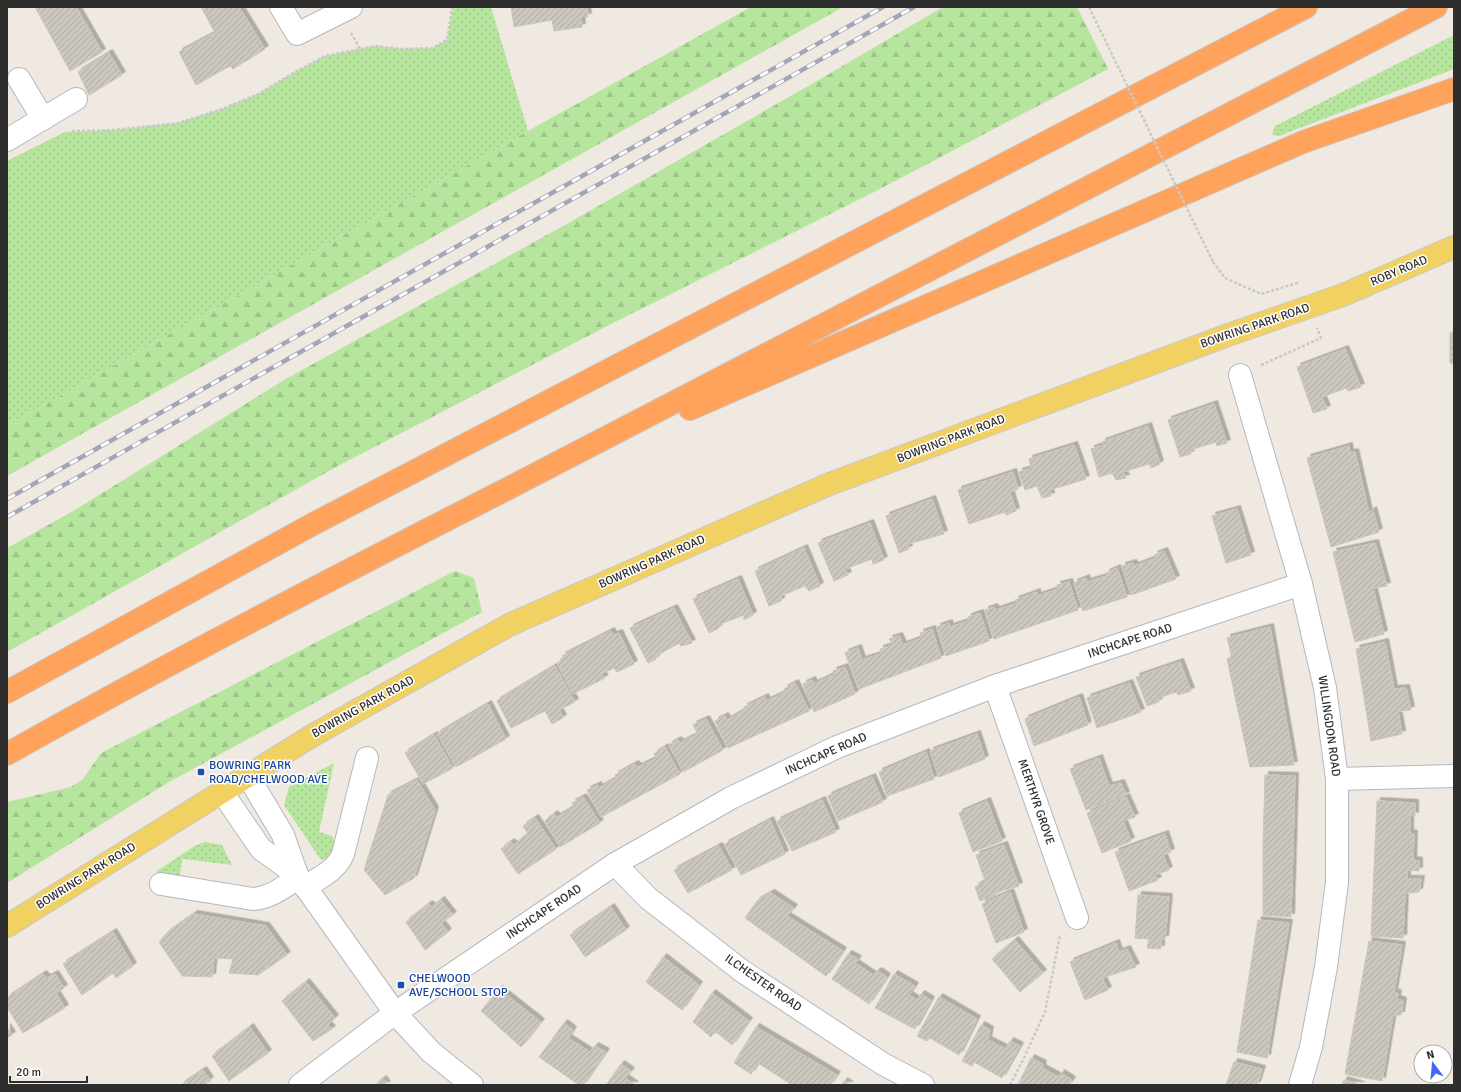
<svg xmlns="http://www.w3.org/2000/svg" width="1461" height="1092" font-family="Signika,sans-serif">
	<defs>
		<pattern id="green-dots" width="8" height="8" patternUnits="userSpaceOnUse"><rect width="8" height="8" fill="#b6e59e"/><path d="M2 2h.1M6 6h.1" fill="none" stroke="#9dc588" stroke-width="1.8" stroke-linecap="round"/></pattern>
		<pattern id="forest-firs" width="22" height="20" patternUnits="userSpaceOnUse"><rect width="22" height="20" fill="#b6e59e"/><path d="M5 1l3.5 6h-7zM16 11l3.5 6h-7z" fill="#9dc588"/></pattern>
		<pattern id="building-hatch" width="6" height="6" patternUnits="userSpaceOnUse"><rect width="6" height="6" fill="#cbc7bf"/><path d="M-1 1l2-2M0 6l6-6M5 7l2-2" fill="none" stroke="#afaba4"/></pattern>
		<filter id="shadow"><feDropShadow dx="3.5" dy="-3.5" stdDeviation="0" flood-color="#0004"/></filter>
	</defs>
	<rect width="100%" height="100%" fill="#efe9e1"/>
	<g fill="url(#green-dots)">
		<path d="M453,7H491L528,131L7,426V161L65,132L114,130L178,123L222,109L258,94L295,72L325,56L376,46L401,49L433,48L447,40Z"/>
		<path d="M1454,35V69L1279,136L1272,135L1275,126Z"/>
		<path d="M334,763L319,832L332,836L336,845C332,853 330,858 321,860L284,805L289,787Z"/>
		<path d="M205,842L222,845L232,865L184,859L182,860L180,875L178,876L157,873V871L196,845Z"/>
	</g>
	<g fill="url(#forest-firs)">
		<path d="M751,7H843L7,476V426L528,131Z"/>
		<path d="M943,7H1077L1108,69L876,191L613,323L336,467L7,652V548L75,510L284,380L565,225L822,78Z"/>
		<path d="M455,571L474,578L482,612L169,782L7,883V802L71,787L83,779L101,753Z"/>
	</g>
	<g fill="url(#building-hatch)" stroke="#cbc5ba" filter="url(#shadow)">
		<path d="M35,7H76L102,52L70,71Z"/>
		<path d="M201,7H239L265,49L233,69L230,66L196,85L179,52L215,33Z"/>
		<path d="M511,7H587L588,17L581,16L582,27L554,31L552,20L514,27Z"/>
		<path d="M109,53L122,75L89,95L78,72Z"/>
		<path d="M1454,332V364L1450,363V333Z"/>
		<path d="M1345,349L1361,387L1348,391L1346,388L1322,397L1327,409L1313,413L1297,367Z"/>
		<path d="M1214,404L1227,443L1217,446L1216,442L1190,450L1191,454L1180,457L1168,420Z"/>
		<path d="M1148,426L1160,464L1151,468L1149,464L1123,472L1126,478L1116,480L1112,473L1099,477L1091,449L1103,445L1102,442Z"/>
		<path d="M1074,445L1086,479L1050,490L1051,496L1042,498L1037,486L1025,490L1019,472L1031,468L1029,459Z"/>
		<path d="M1349,446L1350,453L1355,452L1369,513L1373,510L1379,532L1331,547L1307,458Z"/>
		<path d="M1013,472L1018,489L1010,492L1016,511L1006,515L1005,512L969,524L958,490Z"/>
		<path d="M932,499L944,534L908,544L909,549L899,553L886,516Z"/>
		<path d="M1237,509L1251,555L1226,563L1212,516Z"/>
		<path d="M870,523L884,560L873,564L872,559L845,569L848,575L834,581L818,543Z"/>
		<path d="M1375,543L1387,586L1373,588L1384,634L1355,642L1333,552Z"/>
		<path d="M804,548L820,586L809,591L805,586L781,596V601L769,606L755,571Z"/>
		<path d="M1164,551L1176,579L1131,595L1122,566L1133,563L1135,566L1156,558L1154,555Z"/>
		<path d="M1117,568L1127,597L1083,611L1074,583L1086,578L1087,582L1107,576L1106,573Z"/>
		<path d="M738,579L753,615L744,620V615L718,625L719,628L709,633L693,599Z"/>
		<path d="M1069,582L1078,610L994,639L985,610L994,607L996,610L1017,603L1015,600L1037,592V596L1059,589L1057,585Z"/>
		<path d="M674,608L692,643L681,646L679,643L656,656V659L648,663L630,628Z"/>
		<path d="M980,613L989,641L946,656L937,627L949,623L950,627L968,621V617Z"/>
		<path d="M1270,627L1294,765L1250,767L1227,659L1232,657L1227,638Z"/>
		<path d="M932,629L941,658L859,689L845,653L858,648L862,660L881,654L880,649L893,645L889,639L899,636L903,645L922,638L920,633Z"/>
		<path d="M611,631L613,635L619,633L634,664L617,672L614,668L601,674L605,678L573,694L557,663L564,659L562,656Z"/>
		<path d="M1385,642L1394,689L1406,688L1411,710L1398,711L1402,734L1371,741L1356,649Z"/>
		<path d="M1180,662L1191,691L1178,695L1176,692L1158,698L1159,702L1147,706L1136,677Z"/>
		<path d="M555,666L575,702L559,710L563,718L552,724L545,711L511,728L497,701Z"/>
		<path d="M845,667L855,694L814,712L803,684L812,680L814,684L835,674L833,671Z"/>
		<path d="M795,683L809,711L728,748L715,721L725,716L727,720L745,710L744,707L765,697L767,701L786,692L784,689Z"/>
		<path d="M1129,683L1141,712L1097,728L1087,698Z"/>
		<path d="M1079,697L1088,725L1034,746L1025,719Z"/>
		<path d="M488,704L506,739L456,767L437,734Z"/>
		<path d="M706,719L723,750L683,772L669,745L678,740L680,743L698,734L693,725Z"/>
		<path d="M977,734L985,759L939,777L930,751Z"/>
		<path d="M434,735L453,768L423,784L405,753Z"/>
		<path d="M665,747L680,774L601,817L587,790L598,785L599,788L617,778L615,775L635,764L638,767L657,758L654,754Z"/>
		<path d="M926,752L934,779L887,796L879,772Z"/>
		<path d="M1099,758L1109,786L1121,783L1126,795L1086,810L1070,769Z"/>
		<path d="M1265,775L1295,776L1291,917L1263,915V844Z"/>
		<path d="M872,777L883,802L838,821L828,796Z"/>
		<path d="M417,780L435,810L414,878L385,895L364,870L388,795Z"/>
		<path d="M583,797L600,823L560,847L545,821L554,814L557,817L574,807L572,803Z"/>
		<path d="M1126,797L1135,817L1123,821L1131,841L1102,853L1087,813Z"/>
		<path d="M822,800L836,832L792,851L777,821Z"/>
		<path d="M987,801L1002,841L973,852L959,813Z"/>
		<path d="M1377,801L1415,803V816L1410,815V833L1414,834L1413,860L1419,861V871L1407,870V879H1421L1419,892L1405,893L1403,938L1371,936Z"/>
		<path d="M535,818L556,849L518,874L501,849L511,842L514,845L528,834L523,826Z"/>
		<path d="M770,820L785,854L741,875L725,844Z"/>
		<path d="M1165,834L1171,852L1163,855L1169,870L1155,875L1158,880L1129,891L1115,852Z"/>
		<path d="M1004,845L1019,886L995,893V896L980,901L975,887L985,881L976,855Z"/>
		<path d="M719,846L732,870L688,893L674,870Z"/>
		<path d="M1010,892L1024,932L996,943L982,904Z"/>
		<path d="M771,893L794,908L787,916L843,951L826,976L745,918L757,901Z"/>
		<path d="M1138,895L1169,897L1165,939H1161V949L1147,948L1149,939L1135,938Z"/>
		<path d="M441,900L453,915L441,923L448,932L425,950L406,922L429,904L432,907Z"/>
		<path d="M611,907L626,930L585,957L570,935Z"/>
		<path d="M194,914L266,926L287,955L258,975L229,973L233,959L214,958L212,977L182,976L159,942L167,933Z"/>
		<path d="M1258,920L1289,923L1267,1058L1237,1052Z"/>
		<path d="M113,932L133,966L116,978L113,973L82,995L63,964Z"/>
		<path d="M1015,940L1043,973L1020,992L992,959Z"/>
		<path d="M1369,941L1402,945L1394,993H1398L1397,999L1403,1001L1401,1015H1393L1382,1081L1345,1074Z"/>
		<path d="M1116,943L1119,952L1127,949L1136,967L1102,978L1108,990L1085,1000L1070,962Z"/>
		<path d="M848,954L858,959L855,963L873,975L878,971L887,977L869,1004L832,979Z"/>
		<path d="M663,957L699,985L682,1010L646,982Z"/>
		<path d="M43,974L47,978L55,974L64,988L56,993L65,1008L23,1033L7,1007V998Z"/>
		<path d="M894,974L915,986L909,995L917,1000L921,994L931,1000L915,1029L875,1008Z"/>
		<path d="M306,982L335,1018L328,1025L332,1029L313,1041L282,1001Z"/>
		<path d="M499,989L541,1022L521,1047L481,1011Z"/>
		<path d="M712,993L749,1021L732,1045L715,1031L711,1037L693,1022Z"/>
		<path d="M939,997L977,1019L959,1055L930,1038L927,1041L917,1036Z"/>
		<path d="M564,1023L573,1030L568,1038L590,1052L595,1046L606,1052L583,1085H579L539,1057Z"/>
		<path d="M981,1025L990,1030L988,1040L1006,1049L1010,1041L1020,1046L1002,1078L974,1062L972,1066L962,1061Z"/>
		<path d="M7,1027L12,1035L7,1038Z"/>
		<path d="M250,1027L268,1053L229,1081L212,1056Z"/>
		<path d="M756,1027L837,1075L830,1085H792L758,1063L751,1074L734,1063Z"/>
		<path d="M1031,1058L1043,1064L1042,1068L1059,1077L1061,1073L1072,1080L1069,1085H1018Z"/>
		<path d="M1234,1062L1262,1069L1257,1085H1226Z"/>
		<path d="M621,1064L631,1071L625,1078L635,1085H606Z"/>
		<path d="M203,1070L210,1080L206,1083L207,1085H181Z"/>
		<path d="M383,1079L387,1085H375Z"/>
		<path d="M1344,1080L1361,1085H1342Z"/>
		<path d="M844,1081L850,1085H842Z"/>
	</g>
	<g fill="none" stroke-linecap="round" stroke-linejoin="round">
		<defs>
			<g id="street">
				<path d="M281,7L297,34L351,7"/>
				<path d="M19,79L43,119"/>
				<path d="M7,140L76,99"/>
				<path d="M1240,375L1301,584L1325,688L1337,779V882L1326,967L1311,1047L1300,1085"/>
				<path d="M995,686L1077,918"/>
				<path d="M248,776L283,835L297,875L395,1013L431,1052L472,1085"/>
				<path d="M1337,779L1454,776"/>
				<path d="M222,792L261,849L297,875"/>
				<path d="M615,864L648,898L742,971L883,1064L923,1085"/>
				<path d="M161,884L253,899C270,898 284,887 298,878"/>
				<path d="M305,887C319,878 337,870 343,854L367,758"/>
				<path d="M300,1085L395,1013L615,864L731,798L837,747L995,686L1301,584"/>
			</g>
			<path id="primary" d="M7,926L310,737L509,625L827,485L1228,335L1343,295L1454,247"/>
			<g id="highway">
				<path d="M690,409L1303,142L1454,89"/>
				<path d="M7,692L315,523L1306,7"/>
				<path d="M7,754C170,662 337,576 505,490L1436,7"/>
			</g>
		</defs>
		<use href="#street" stroke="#b4b7c1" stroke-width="24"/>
		<use href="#primary" stroke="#c9c9c9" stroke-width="24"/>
		<use href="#highway" stroke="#c9c9c9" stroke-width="24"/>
		<g stroke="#c9c9c9" stroke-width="2.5" stroke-dasharray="3 2" stroke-linecap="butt">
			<path d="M351,33L360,49"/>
			<path d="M72,131L114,130L178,123L222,109L258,94L295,72L325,56L376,46L401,49L433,48L447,40L452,7"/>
			<path d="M1213,262L1225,278L1261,294L1297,283L1298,286"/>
			<path d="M1261,365L1321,338L1317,328"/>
			<path d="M1010,1085L1024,1058L1045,1012L1060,935"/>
		</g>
		<use href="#street" stroke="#fff" stroke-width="22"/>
		<use href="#primary" stroke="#f2d163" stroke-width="22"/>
		<use href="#highway" stroke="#ffa35c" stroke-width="22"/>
		<defs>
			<g id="rail">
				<path d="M7,499L883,7"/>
				<path d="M7,517L914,7"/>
			</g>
		</defs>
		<use href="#rail" stroke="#a3a6b8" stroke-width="4.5"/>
		<use href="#rail" stroke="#fff" stroke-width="3" stroke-dasharray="9" stroke-linecap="butt"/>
		<path stroke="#c9c9c9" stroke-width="2.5" stroke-dasharray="3 2" stroke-linecap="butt" d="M1089,7L1213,262"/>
	</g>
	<g fill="#1a4fb4" stroke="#fff" stroke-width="1.5">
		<rect x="197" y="768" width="8" height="8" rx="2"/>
		<rect x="397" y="981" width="8" height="8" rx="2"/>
	</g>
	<g text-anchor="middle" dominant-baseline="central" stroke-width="3" stroke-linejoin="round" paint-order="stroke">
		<g font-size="12" fill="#2e2e2e" stroke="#fff">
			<text transform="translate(1399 271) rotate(-23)">ROBY ROAD</text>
			<text transform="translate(1255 326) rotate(-19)">BOWRING PARK ROAD</text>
			<text transform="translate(951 439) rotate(-21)">BOWRING PARK ROAD</text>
			<text transform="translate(652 562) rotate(-24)">BOWRING PARK ROAD</text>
			<text transform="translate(1130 641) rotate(-18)">INCHCAPE ROAD</text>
			<text transform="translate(363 707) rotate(-29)">BOWRING PARK ROAD</text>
			<text transform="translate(1329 726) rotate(82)">WILLINGDON ROAD</text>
			<text transform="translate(826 754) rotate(-24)">INCHCAPE ROAD</text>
			<text transform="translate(1036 802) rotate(71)">MERTHYR GROVE</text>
			<text transform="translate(86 876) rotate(-32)">BOWRING PARK ROAD</text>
			<text transform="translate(544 912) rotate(-34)">INCHCAPE ROAD</text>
			<text transform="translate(763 983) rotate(35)">ILCHESTER ROAD</text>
		</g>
		<g font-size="12" fill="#164399" stroke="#fff" text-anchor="start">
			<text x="209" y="765">BOWRING PARK<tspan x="209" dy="14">ROAD/CHELWOOD AVE</tspan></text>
			<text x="409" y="978">CHELWOOD<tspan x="409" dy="14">AVE/SCHOOL STOP</tspan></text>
		</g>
	</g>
	<rect width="1461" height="1092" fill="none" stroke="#2e2e2e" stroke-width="16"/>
	<g transform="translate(1433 1064) rotate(344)"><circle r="19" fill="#ffffff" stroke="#ababab"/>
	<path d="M0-3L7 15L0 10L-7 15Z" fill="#4264fb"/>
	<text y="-6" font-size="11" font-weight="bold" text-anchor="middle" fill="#2e2e2e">N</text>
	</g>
	<path d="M10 1076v6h77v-6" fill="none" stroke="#2e2e2e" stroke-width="2"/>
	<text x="16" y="1076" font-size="12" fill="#2e2e2e" stroke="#ffffff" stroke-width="3" paint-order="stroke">20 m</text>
</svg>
